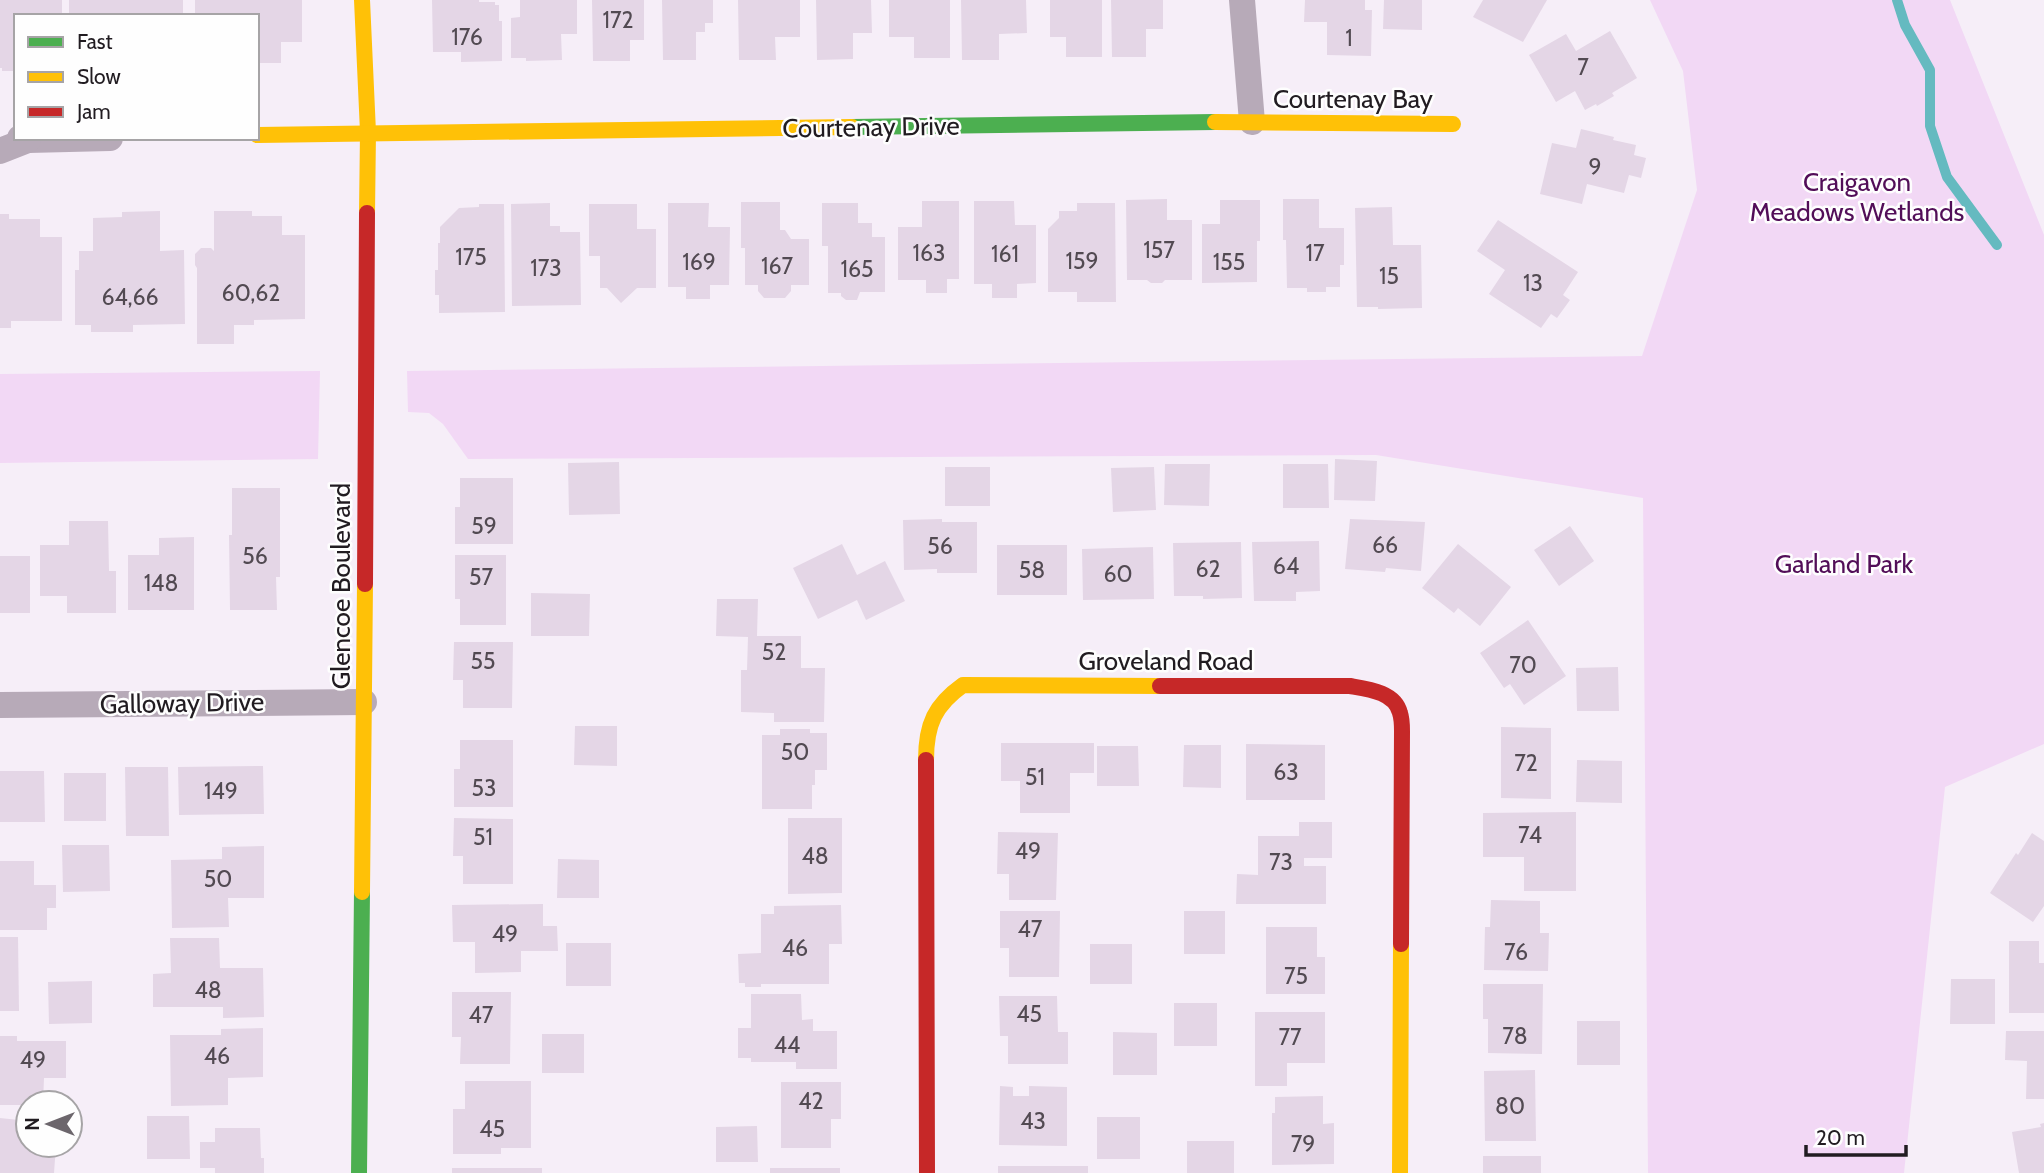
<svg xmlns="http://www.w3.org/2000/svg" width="2044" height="1173" font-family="Cabin,sans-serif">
	<rect width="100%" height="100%" fill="#f6eef8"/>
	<g fill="#f2d8f5">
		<path d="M1650,0H1950L2044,235V744L1945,787L1904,1173H1648L1643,498L1376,455L468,459L443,424L429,413L408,412L407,371L1642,356L1697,190L1683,71Z"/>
		<path d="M320,371L318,459L0,463V374Z"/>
	</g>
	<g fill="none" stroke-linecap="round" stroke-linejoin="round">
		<path stroke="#65bac0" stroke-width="10" d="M1897,0L1905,25L1930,70V126L1947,177L1997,245"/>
	</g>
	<g fill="#e4d6e6">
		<path d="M0,0H62V16H16V71H2V68H0Z"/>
		<rect x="69" y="0" width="114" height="16"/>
		<path d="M195,0H302V42H281V63H257V16H191L195,13Z"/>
		<path d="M432,0H479V2H495V5H499V21H502V61L461,62V52H433Z"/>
		<path d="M520,0H577V34H561L562,60L526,61V58H511V18L520,17Z"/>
		<path d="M592,0H644V40H630V61H593Z"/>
		<path d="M662,0H713V23H705V32H696V60H663Z"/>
		<path d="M738,0H800V37H775L776,60H739Z"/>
		<path d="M816,0H871L872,33H853V59L817,60Z"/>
		<path d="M889,0H950V58H914V37H889Z"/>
		<path d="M961,0H1026L1027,33L999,34V60H962Z"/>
		<path d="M1050,0H1102V57H1066V37H1050Z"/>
		<path d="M1111,0H1163V29H1146V57H1112Z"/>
		<path d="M1305,0H1365V10H1372L1371,56L1327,55V22H1304Z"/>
		<path d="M1384,0H1422V30L1383,29Z"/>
		<path d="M1483,0H1547L1523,42L1473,17Z"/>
		<path d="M1610,31L1637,78L1612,93L1614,96L1597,106L1596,104L1585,110L1575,91L1556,102L1529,55L1566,34L1576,51Z"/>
		<path d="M1581,129L1614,137L1613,140L1636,145L1634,155L1646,158L1641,178L1629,175L1624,193L1587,184L1582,204L1540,194L1552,143L1576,148Z"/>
		<path d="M1167,199V220H1192V280H1165L1162,283H1151L1147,280H1127L1126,200Z"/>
		<path d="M1283,199H1319V228H1344V265H1340V287H1326V292H1307V288H1287L1286,240H1283Z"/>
		<path d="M1220,200H1260V241H1257V282L1202,283V224H1220Z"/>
		<path d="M922,201H959V279H947V293H926V280H898V227H922Z"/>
		<path d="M974,201H1014L1015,225H1036V283L1017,284V298H992V284H974Z"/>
		<path d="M741,202H780V230H785L791,239H809V285H791V291L785,298H764L758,291V285H745V248H741Z"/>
		<path d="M550,203V226H560V232H580L581,305L512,306L511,204Z"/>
		<path d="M668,203H709L708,227H730L729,285H710V299H686V287H668Z"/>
		<path d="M822,203H858V223H872V237H885V292H860L857,300H846L841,296V293H828V246H822Z"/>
		<path d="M1077,203H1115L1116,302H1077V292H1048V229L1059,218V211H1077Z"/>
		<path d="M479,204H504L505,312L439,313V295H435V270H438V243H440V227L459,208L479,207Z"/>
		<path d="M589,204H637V229H656V288H637L621,303L607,288H600V256H589Z"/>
		<path d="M1392,207L1393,245H1421L1422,308L1378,309V307H1357L1355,208Z"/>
		<path d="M160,211V251L184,250L185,324L133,325V332H91V325H75V270H79V251H93V218L122,217V212Z"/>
		<path d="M214,211H252V216H282V235H305V319L254,320V325H234V344H197V268L195,265V254L201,248H211L214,251Z"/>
		<path d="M0,214H9V219H40V237H62V321H11V328H0Z"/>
		<path d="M1498,220L1578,272L1563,295L1570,300L1557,318L1551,314L1541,328L1489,294L1505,270L1477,251Z"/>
		<path d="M1335,459L1377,461L1375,501L1334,500Z"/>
		<path d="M619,462L620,514L569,515L568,463Z"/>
		<path d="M1165,464H1210L1209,506L1164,505Z"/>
		<path d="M1283,464H1328L1329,508H1283Z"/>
		<rect x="945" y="467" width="45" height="39"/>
		<path d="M1154,467L1156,510L1113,512L1111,468Z"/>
		<path d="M460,478H513V544H455V507H460Z"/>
		<path d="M232,488H280V577H276L277,610H230L229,535H232Z"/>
		<path d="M942,519V522H977V573H937V569L904,570L903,520Z"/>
		<path d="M1350,519L1425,522L1421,571L1386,568L1385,572L1345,569Z"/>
		<path d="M69,521H108L109,571H116V613H67V596H40V545H69Z"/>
		<path d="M1570,526L1594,561L1559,586L1534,550Z"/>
		<path d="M194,537V610H128V555H159V538Z"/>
		<path d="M1319,541L1320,591L1296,592V601H1254L1252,542Z"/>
		<path d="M1241,542L1242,598L1203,599V596H1174L1173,543Z"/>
		<path d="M842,544L857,575L885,561L905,601L866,620L857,600L818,619L793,568Z"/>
		<path d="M1458,544L1511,587L1480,626L1458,608L1454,613L1422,588Z"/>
		<rect x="997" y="545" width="70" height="50"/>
		<path d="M1153,547L1154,599L1083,600L1082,549Z"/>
		<path d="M455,555H506V625H460V599H455Z"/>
		<rect x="0" y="556" width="30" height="57"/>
		<path d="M531,593L590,594L589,636H531Z"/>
		<path d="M717,599H758L757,636H801V668H825L824,722H774V713L741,712V670H747L748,637L716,636Z"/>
		<path d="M1528,620L1566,676L1524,705L1510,684L1504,688L1480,653Z"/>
		<path d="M454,642H513L512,708H463V680H453Z"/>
		<path d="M1618,667L1619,711H1577L1576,668Z"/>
		<path d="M575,726H617V766L574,765Z"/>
		<path d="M1501,727L1551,728V799L1501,798Z"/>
		<path d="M780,729H810V733H827V770H815V785H812V809H762V735H780Z"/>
		<path d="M460,740H513V807H454V769H460Z"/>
		<path d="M1001,743H1094V773H1070V813H1020V781H1001Z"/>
		<path d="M1246,744L1325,745V800H1246Z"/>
		<path d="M1184,745H1221V788L1183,787Z"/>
		<path d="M1097,746H1138L1139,786H1097Z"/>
		<path d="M1577,760L1622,761V803L1576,802Z"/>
		<path d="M263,766L264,814L179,815L178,767Z"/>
		<path d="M125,767H168L169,836H126Z"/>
		<path d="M0,771H44L45,822H0Z"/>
		<rect x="64" y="773" width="42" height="48"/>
		<path d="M1576,812V891H1524V857H1483V813Z"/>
		<path d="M454,818L513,819V884H463V856H453Z"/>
		<path d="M788,818H842V893L788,894Z"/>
		<path d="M1299,822H1332V858H1304V866H1326V904H1236L1237,874L1258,875V836H1299Z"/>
		<path d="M998,832L1058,833L1056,900H1009V874H997Z"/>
		<path d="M2032,833L2044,841V906L2033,922L1990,893L2016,853L2018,855Z"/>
		<path d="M62,845H109L110,891L63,892Z"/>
		<path d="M264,846V898H228L229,927L172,928L171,860L222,859V847Z"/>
		<path d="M558,859L599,860V898H557Z"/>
		<path d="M0,861H34V885H56V908H47V930H0Z"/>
		<path d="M1491,900L1540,901V933H1549L1548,971L1484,970L1485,927H1490Z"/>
		<path d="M543,904V926H557L558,951H521V972L475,973V942H453L452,905Z"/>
		<path d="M841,905L842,944H829V984H761V987H745V983H739L738,954L761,953V914H774V906Z"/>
		<path d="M1000,911H1060L1059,977H1009V948H1000Z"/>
		<rect x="1184" y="911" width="41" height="43"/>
		<path d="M1266,927H1317V957H1325V994H1266Z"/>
		<path d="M0,937H18L19,1011H0Z"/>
		<path d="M170,938H219L220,968H263L264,1017L223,1018V1007H153V974L171,973Z"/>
		<path d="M2009,941H2039V963H2044V1013H2009Z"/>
		<rect x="566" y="943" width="45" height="43"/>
		<rect x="1090" y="944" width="42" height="40"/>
		<path d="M1951,979H1995V1024H1950Z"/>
		<path d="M92,981V1023L49,1024L48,982Z"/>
		<path d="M1483,984H1543L1542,1054L1488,1053V1019H1483Z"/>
		<path d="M452,992H511L510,1064H460L461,1037H452Z"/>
		<path d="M751,994H801L802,1020L813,1019V1031H837V1069H796V1062H751V1058H738V1028H751Z"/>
		<path d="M999,996H1057L1058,1032H1068V1064H1008V1036H1000Z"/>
		<rect x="1174" y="1003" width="43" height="43"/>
		<path d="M1255,1012H1325V1063H1287V1086H1255Z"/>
		<rect x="1577" y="1021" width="43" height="44"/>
		<path d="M263,1028V1077L228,1078V1105L171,1106L170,1035H221V1029Z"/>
		<path d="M2006,1031H2044V1099H2026L2027,1061L2005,1060Z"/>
		<path d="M1113,1032L1157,1033V1075H1113Z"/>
		<rect x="542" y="1034" width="42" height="39"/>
		<path d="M0,1036H17V1041H66V1078H44L43,1103H28V1105H0Z"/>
		<path d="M1535,1070L1536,1141H1485L1484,1071Z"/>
		<path d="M465,1081H531V1148H501V1154H453V1109H465Z"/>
		<path d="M781,1082H841V1119H831V1148H781Z"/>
		<path d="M1000,1086L1013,1087V1096H1029V1086L1067,1087V1146L999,1145Z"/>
		<path d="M1323,1096V1124L1334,1123V1164L1272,1165V1113H1275V1097Z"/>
		<path d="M147,1116H189L190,1159H147Z"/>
		<rect x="1097" y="1117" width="43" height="42"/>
		<path d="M0,1118L28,1121V1145H56L54,1173H0Z"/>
		<path d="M2044,1123V1173H2019L2012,1132L2041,1127L2040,1124Z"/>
		<path d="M757,1126L758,1162H716V1127Z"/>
		<path d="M215,1128H260L261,1158H264V1173H215V1168H200V1142H215Z"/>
		<rect x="1187" y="1141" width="47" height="32"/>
		<rect x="1483" y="1156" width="58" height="17"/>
		<rect x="998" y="1166" width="90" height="7"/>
		<rect x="452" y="1168" width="90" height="5"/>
		<rect x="770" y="1168" width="70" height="5"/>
	</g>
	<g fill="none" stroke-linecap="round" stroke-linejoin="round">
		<g stroke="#b7aab8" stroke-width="26">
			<path d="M1242,0L1252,122"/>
			<path d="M20,138L28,140L110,138"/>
			<path d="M0,151L28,140"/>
			<path d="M0,705L364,702"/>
		</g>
		<g stroke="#4caf50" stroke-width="16">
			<path d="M852,127L1215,122"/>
			<path d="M359,1173L362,892"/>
		</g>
		<g stroke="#ffc107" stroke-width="16">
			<path d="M362,0L368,132L367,213"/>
			<path d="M1215,122L1453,124"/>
			<path d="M257,135L852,127"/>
			<path d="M926,760C926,724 935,705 963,685L1160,686"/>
			<path d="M362,892L365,584"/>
			<path d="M1400,1173L1401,944"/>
		</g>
		<g stroke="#c62828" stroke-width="16">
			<path d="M365,584L367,213"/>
			<path d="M1160,686H1350C1368,689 1395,692 1400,713C1402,719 1402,725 1402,731L1401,944"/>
			<path d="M926,760L927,1173"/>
		</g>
	</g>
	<g text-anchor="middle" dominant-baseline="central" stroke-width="5" stroke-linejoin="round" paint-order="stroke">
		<g font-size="23" fill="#524a52">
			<text x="618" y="20">172</text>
			<text x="467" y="37">176</text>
			<text x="1349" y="38">1</text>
			<text x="1583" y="67">7</text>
			<text x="1595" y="167">9</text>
			<text x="1159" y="250">157</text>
			<text x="929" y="253">163</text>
			<text x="1315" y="253">17</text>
			<text x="1005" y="254">161</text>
			<text x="471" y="257">175</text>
			<text x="1082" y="261">159</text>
			<text x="699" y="262">169</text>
			<text x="1229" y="262">155</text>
			<text x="777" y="266">167</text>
			<text x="546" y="268">173</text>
			<text x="857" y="269">165</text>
			<text x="1389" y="276">15</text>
			<text x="1533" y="283">13</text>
			<text x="251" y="293">60,62</text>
			<text x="130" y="297">64,66</text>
			<text x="484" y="526">59</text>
			<text x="1385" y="545">66</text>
			<text x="940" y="546">56</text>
			<text x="255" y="556">56</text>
			<text x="1286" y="566">64</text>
			<text x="1208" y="569">62</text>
			<text x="1032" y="570">58</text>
			<text x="1118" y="574">60</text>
			<text x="481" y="577">57</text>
			<text x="161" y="583">148</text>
			<text x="774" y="652">52</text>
			<text x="483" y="661">55</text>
			<text x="1523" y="665">70</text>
			<text x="795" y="752">50</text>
			<text x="1526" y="763">72</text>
			<text x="1286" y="772">63</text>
			<text x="1035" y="777">51</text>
			<text x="484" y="788">53</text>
			<text x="221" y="791">149</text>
			<text x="1530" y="835">74</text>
			<text x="483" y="837">51</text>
			<text x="1028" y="851">49</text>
			<text x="815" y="856">48</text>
			<text x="1281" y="862">73</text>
			<text x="218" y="879">50</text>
			<text x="1030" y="929">47</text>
			<text x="505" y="934">49</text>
			<text x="795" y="948">46</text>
			<text x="1516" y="952">76</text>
			<text x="1296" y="976">75</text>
			<text x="208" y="990">48</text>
			<text x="1029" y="1014">45</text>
			<text x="481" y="1015">47</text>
			<text x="1515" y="1036">78</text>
			<text x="1290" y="1037">77</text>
			<text x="787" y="1045">44</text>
			<text x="217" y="1056">46</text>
			<text x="33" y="1060">49</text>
			<text x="811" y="1101">42</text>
			<text x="1510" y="1106">80</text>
			<text x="1033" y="1121">43</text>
			<text x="492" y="1129">45</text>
			<text x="1303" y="1144">79</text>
		</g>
		<g font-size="26" fill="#211c21" stroke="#fefefe">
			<text x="1353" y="99">Courtenay Bay</text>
			<text transform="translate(871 127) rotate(-1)">Courtenay Drive</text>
			<text transform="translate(341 586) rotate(-90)">Glencoe Boulevard</text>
			<text x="1166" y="661">Groveland Road</text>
			<text transform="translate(182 703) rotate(-1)">Galloway Drive</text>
		</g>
		<g font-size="26" fill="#520e58" stroke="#fefefe">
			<text x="1857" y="182">Craigavon<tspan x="1857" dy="30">Meadows Wetlands</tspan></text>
			<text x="1844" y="564">Garland Park</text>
		</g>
	</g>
	<rect x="14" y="14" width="245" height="126" fill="#fefefe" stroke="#a6a4a6" stroke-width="2"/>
	<rect x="28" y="37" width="35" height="10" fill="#4caf50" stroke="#a6a4a6" stroke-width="2"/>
	<text x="77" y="49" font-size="21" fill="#211c21">Fast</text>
	<rect x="28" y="72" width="35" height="10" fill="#ffc107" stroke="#a6a4a6" stroke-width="2"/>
	<text x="77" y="84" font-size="21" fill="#211c21">Slow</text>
	<rect x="28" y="107" width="35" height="10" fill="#c62828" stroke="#a6a4a6" stroke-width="2"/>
	<text x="77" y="119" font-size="21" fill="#211c21">Jam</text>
	<g transform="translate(49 1124) rotate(270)"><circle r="33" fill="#fefefe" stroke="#a6a4a6" stroke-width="2"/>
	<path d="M0-5L12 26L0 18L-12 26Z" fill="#6c666c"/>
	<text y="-10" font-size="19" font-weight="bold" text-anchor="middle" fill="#211c21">N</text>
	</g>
	<path d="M1806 1145v10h100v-10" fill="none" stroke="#211c21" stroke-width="3.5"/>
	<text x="1816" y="1145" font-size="21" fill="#211c21" stroke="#fefefe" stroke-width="5" paint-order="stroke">20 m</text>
</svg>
